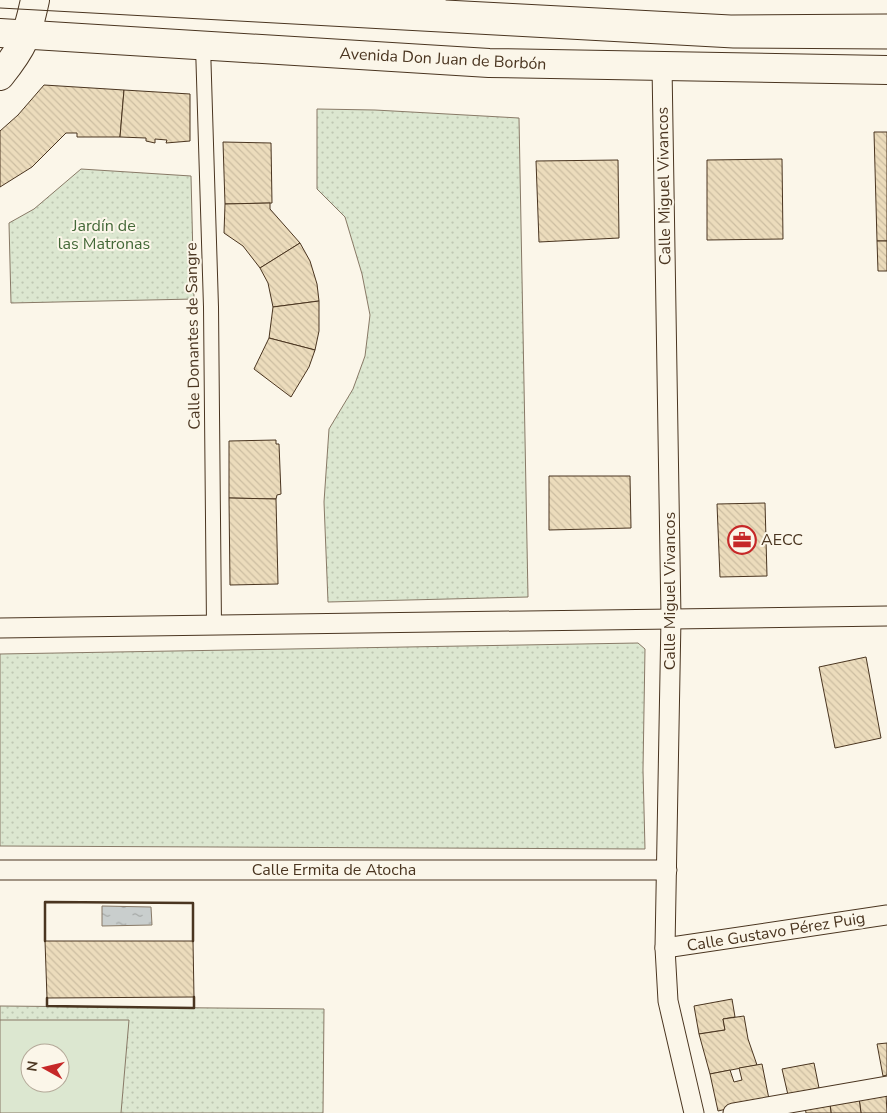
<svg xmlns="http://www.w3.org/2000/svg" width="887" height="1113" font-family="'Nunito Sans',sans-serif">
	<defs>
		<pattern id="park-dots" width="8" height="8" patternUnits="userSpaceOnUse" patternTransform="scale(1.25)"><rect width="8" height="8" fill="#dce7d0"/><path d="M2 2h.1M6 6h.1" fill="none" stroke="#bec7b2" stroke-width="1.8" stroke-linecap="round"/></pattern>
		<pattern id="water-ripples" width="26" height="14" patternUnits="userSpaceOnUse" patternTransform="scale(1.25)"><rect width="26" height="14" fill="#c9cecd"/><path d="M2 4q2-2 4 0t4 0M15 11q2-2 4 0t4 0" fill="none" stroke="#a5a8a6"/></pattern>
		<pattern id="building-back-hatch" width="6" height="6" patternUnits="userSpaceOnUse" patternTransform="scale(1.25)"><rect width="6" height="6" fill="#ecdcbc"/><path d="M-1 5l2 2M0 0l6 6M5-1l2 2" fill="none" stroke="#ccbda1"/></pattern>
	</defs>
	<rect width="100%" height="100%" fill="#fbf6e9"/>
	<g fill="url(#park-dots)" stroke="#887966" fill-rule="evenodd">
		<path d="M317,109L375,110L519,118L528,597L328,602L324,502L329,429L353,389L365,356L370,315L362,274L345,217L317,189Z"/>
		<path d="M81,169L191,176L194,299L11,303L9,223L34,209Z"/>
		<path d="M638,643L645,649L643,770L645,849L0,846V654Z"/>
		<path d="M0,1006L324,1009L323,1113H0ZM30,1053H60V1083H30Z"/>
	</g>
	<path fill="#dce7d0" stroke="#887966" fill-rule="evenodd" d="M0,1020H129L121,1113H0ZM30,1053H60V1083H30Z"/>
	<path fill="url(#water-ripples)" stroke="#887966" d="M102,906L151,907L152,925L102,926Z"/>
	<g fill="url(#building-back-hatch)" stroke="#4a3520">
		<path d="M44,85L124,90L120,137H77V133H66L32,167L0,187V131L18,115Z"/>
		<path d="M124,90L190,94V141L166,143L167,140L155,139V143L146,141V138L120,137Z"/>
		<path d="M874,132H887V241H877Z"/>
		<path d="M223,142L271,143L272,203L225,204Z"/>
		<path d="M782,159L783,239L707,240V160Z"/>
		<path d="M618,160L619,238L539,242L536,161Z"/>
		<path d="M270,203V209L300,243L260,268L243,246L224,233L225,204Z"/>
		<path d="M877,241H887V271H878Z"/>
		<path d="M300,243L310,261L317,284L319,301L273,307L268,283L260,268Z"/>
		<path d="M319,301V331L315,350L269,338L273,307Z"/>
		<path d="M269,338L315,350L309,367L291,397L254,369Z"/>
		<path d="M276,440V444H279L281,494L277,495L276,499L229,498V441Z"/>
		<path d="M549,476H630L631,528L549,530Z"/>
		<path d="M229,498L276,499L278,584L230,585Z"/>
		<path d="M765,503L767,576L720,577L717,504Z"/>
		<path d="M866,657L881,738L835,748L819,667Z"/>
		<path d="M45,941H193L194,997L47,998Z"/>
		<path d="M732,999L735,1017L723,1019L725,1030L699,1034L694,1006Z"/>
		<path d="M744,1016L748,1039L757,1065L710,1074L699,1034L725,1030L723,1019Z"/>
		<path d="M887,1043V1075L883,1076L877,1044Z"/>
		<path d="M814,1063L819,1088L788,1095L782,1069Z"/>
		<path d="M762,1064L769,1099L718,1111L710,1074L730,1070L734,1082L742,1080L739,1068Z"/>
		<path d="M886,1094L887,1113H861L859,1098Z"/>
		<path d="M859,1098L861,1113H831L830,1103Z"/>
		<path d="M830,1103L831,1113H806L805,1107Z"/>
	</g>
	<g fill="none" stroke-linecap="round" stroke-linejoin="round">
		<defs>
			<path id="pedestrian" d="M203,46L211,307L214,625"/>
			<g id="minor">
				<path d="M662,66L671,618L665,948L668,1001L694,1113"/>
				<path d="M0,628L887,616"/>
				<path d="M0,870H667"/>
				<path d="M665,948L887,915"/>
				<path d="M733,1113L887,1086"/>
			</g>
			<g id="primary">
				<path d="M0,33L489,63L887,70"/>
				<path d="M0,76C24,46 27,37 35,0"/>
			</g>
		</defs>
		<use href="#pedestrian" stroke="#4a3520" stroke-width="16"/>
		<use href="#minor" stroke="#4a3520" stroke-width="21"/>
		<use href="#primary" stroke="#4a3520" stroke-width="30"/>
		<use href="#pedestrian" stroke="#fbf6e9" stroke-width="14"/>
		<use href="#minor" stroke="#fbf6e9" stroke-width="19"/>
		<use href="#primary" stroke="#fbf6e9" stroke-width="28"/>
		<g stroke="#4a3520" stroke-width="1">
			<path d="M446,0L731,15L887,14"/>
			<path d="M0,8L733,48L887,49"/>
		</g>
		<g stroke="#4a3520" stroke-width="2.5">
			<path d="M45,941V902L193,903V941"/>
			<path d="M47,998V1006L194,1008V997"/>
		</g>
	</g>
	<defs>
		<symbol id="office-ring" viewBox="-11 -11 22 22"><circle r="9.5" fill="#fbf6e9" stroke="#c62828" stroke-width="1.5"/><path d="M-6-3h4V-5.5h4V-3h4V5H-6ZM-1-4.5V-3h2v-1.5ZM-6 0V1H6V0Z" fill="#c62828"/></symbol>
	</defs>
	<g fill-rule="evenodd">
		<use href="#office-ring" x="726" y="524" width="32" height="32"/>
	</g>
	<g text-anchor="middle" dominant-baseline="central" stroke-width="4" stroke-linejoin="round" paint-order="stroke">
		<g font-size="16" fill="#4a3520" stroke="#fbf6e9">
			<text transform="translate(443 59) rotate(3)">Avenida Don Juan de Borbón</text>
			<text transform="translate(664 186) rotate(-91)">Calle Miguel Vivancos</text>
			<text transform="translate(193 336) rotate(-91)">Calle Donantes de Sangre</text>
			<text transform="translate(670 591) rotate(-90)">Calle Miguel Vivancos</text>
			<text x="334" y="870">Calle Ermita de Atocha</text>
			<text transform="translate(776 932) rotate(-9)">Calle Gustavo Pérez Puig</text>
		</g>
		<g font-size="16" fill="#436837" stroke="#fbf6e9">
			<text x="104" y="226">Jardín de<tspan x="104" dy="18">las Matronas</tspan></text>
		</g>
		<g font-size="16" fill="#4a3520" stroke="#fbf6e9" text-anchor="start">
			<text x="761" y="540">AECC</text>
		</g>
	</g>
	<g transform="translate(45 1068) rotate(278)"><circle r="24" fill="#fbf6e9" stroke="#b4a999"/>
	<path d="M0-4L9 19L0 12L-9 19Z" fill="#c62828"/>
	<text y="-8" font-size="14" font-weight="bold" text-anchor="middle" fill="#4a3520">N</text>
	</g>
</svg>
